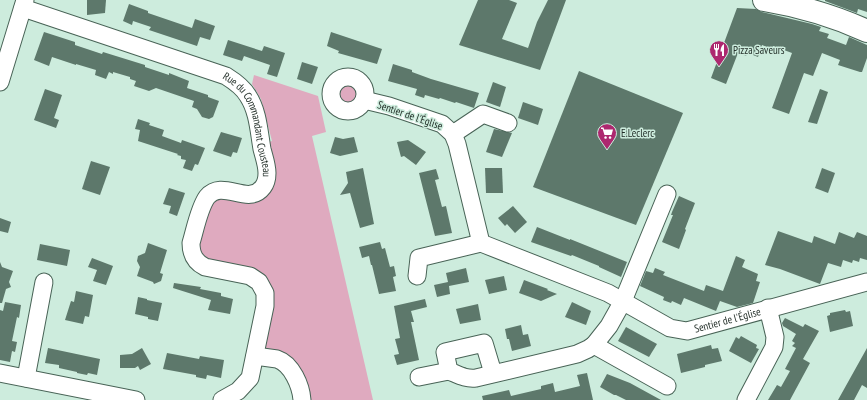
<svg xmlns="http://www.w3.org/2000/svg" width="867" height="400" font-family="'PT Sans Narrow',sans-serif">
	<rect width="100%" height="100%" fill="#cdecdd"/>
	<g fill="#dfaabf">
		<path d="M254,75L318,96L326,132L312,136L373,400H306L261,349L271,297L202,260L197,247L212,202L218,197L263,196L266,143L272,141L261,99L252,84Z"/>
		<circle cx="348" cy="94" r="13"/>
	</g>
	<g fill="#5d786b">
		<path d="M87,0H106L105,13L87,15Z"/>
		<path d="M478,0H509L517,3L502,39L528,48L537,22L548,0H566L540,70L459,45Z"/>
		<path d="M825,0H867V12L858,9L857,13L825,1Z"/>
		<path d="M129,4L148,11V13L192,28L195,19L215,26L210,40L200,37L197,46L149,30L151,27L133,21L132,25L123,21Z"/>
		<path d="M737,8L756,9L762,12L812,24L821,27L819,31L829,34L827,38L846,45L849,37L867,45V58L862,72H860L838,65L840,60L822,53L813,76L804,73L789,114L772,108L792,53L773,46L772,49L762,45L758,57L748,53L746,56L738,53L726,84L711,78Z"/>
		<path d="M44,32L75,42V45L102,54L103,52L145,65V67L169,75V73L189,81L187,88L208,95V97L219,101L213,117L209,119L202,117L197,109L192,107L194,101L156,88L149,91L134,86L136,81L130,79V77L113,72V74L109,72L106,79L95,75L96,70L76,64V65L52,57L49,66L34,60Z"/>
		<path d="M331,32L382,49L377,64L338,53L339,51L327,46Z"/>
		<path d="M228,40L262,51L264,46L285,53L277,77L267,74L270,65L244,56L242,61L223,55Z"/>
		<path d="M302,62L318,67L312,84L297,79Z"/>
		<path d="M393,64L412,70V72L431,79L479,93L474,108L456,102L455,103L440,98L439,99L425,95L424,98L415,95L417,89L388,81Z"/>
		<path d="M579,71L683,113L636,225L533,187Z"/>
		<path d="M493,82L506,87L500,107L486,102Z"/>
		<path d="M45,89L62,95L54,118L59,120L56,128L34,120Z"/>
		<path d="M820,89L828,92L817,124L808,122Z"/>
		<path d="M523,102L543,109L538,125L518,118Z"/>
		<path d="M138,119L150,123L149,125L164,130L162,136L181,143L182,140L205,148L198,165L195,164L192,171L183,168L186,160L181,159V156L177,155L178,154L138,141L140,130L135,129Z"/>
		<path d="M494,129L512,133L502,157L486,152Z"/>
		<path d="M221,132L242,138L237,153L233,152L231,157L213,151Z"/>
		<path d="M335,137L343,139L354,137L358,152L340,156L330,153Z"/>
		<path d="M408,140L426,152L416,165L404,156L401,157L397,142Z"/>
		<path d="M91,161L110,167L100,195L82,189Z"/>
		<path d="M363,168L374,224L360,228L350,193L340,195L348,183L346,172Z"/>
		<path d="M485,168H502L503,193H486Z"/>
		<path d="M822,168L835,173L828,193L815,188Z"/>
		<path d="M436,169L439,179L435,180L442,207L446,206L452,233L435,236L419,173Z"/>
		<path d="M169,188L185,193L177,216L169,213L171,206L163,204Z"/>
		<path d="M679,196L695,203L685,229L686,230L679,249L662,242L673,215H671L672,212Z"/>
		<path d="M513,206L527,222L515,233L507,224L505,226L498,218Z"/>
		<path d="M0,218L11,222L8,233L0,231Z"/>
		<path d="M537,227L570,240V239L627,262L621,277L599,267V266L572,255L571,256L531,242Z"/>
		<path d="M778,231L812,243L814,236L835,244L839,232L854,238L857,232L867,236V260L860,258L859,262L853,260L852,263L843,260L841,267L828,263L820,284L780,269L765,265Z"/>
		<path d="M380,242L382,249L385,248L386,252L390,267L394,266L396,276L393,277L396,291L379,294L372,265H371L369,256L362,258L359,247Z"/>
		<path d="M148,243L167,250L160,273L163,274L161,281L154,284L153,282L137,276L140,267L137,261L138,256L145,253Z"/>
		<path d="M40,244L70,250L67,266L37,260Z"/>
		<path d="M736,256L745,260L742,267L758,274L756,281L760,282L753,303L737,307L720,301L716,311L684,298L681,305L672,301L671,303L663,300L664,297L640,286L646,271L653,273L655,268L665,272L663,275L704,291L706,285L723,291Z"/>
		<path d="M92,258L113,266L106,285L93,281L97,270L88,267Z"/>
		<path d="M0,262L2,267L13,271L9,282L11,287L6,289L2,303H0Z"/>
		<path d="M466,268L469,282L449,286L450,294L437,297L434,285L448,282L446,273Z"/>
		<path d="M504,276L507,290L489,294L485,280Z"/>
		<path d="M524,280L548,289L547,290L557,294L541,301L519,293Z"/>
		<path d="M174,283L201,287L200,289L221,293V296L233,299L230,314L208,310L211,300L173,288Z"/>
		<path d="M76,291L93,295L89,317L85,316L83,324L65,320L71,301L74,302Z"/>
		<path d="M138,297L147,299V300L162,303L158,321L148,319V317L135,314Z"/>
		<path d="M425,299L427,307L411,311L414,322H411L419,360L397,365L394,355L399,354L395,339L400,338L394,306Z"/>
		<path d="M5,302L21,305L19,318L17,317L12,341L17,342L15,352L12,351L10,362L0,360V310L3,311Z"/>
		<path d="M572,302L591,311L586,325L565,317Z"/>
		<path d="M478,304L481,320L460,324L456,309Z"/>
		<path d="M845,310L846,312L850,311L853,326L830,332L827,316L830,315V313Z"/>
		<path d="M785,318L803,327L805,324L819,331L803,359L810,363L790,400H768L777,385L781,387L790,371L785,369L796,348L792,346L795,343L792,341L796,334L783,326L782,323Z"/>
		<path d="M521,325L523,335L528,334L531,346L512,351L509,339H507L505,329Z"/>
		<path d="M626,327L657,344L649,357L618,341Z"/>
		<path d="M741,336L757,345L756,348L759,349L751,363L729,351L736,337L739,339Z"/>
		<path d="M711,345L712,349L718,348L722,361L705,365V367L681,373L677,354Z"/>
		<path d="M48,348L100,359L97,375L88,373L87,375L77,373V372L59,368V365L45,363Z"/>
		<path d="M142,348L151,364L140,370L138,366L135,368H120V355L132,354Z"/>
		<path d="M867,348V388L862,385L854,400H838Z"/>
		<path d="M167,353L199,359L200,356L224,360L221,378L207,375L206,379L196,377V375L163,369Z"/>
		<path d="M587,373L593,400H483L482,396L509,390L511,396L541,389V386L553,383L555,392L580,386L577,375Z"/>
		<path d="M607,374L630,383L661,400H626L616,395H614L600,387Z"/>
	</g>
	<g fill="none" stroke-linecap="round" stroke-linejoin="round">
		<defs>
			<g id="minor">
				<path id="s1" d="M23,8L226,76C234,81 243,87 248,96C258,111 259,132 262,149C264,157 267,165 267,173C267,178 266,183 263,187C248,207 223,178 207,197C199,208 195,230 191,243C191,255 195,262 205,267L250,276L259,282L265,293V306L250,378L238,391L222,400"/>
				<circle cx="348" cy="94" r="17"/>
				<path d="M0,82L25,0"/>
				<path id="s2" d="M364,100L389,106L442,124L453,134L457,144L481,243L608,293L670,328L687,331L867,282"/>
				<path d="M453,134L483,114L508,123"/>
				<path d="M417,276L419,258L481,243"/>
				<path d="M255,356C262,357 270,358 277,359C292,364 301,386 302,400"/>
				<path d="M0,373L136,400"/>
				<path d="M493,373L484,343L445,352L449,371C459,375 465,379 476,378L577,354L588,349L594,345"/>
				<path d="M419,377L449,371"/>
				<path d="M26,378L44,282"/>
				<path d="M667,386L594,345L609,326L623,301L667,194"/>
				<path d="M746,400L774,347L775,337L768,308"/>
			</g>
			<path id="major" d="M764,0C800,6 834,16 867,31"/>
		</defs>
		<use href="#minor" stroke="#486356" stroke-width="19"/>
		<use href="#major" stroke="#486356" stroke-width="24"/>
		<use href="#minor" stroke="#fff" stroke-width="17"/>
		<use href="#major" stroke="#fff" stroke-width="22"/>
	</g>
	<defs>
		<symbol id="restaurant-pin" viewBox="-11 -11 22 30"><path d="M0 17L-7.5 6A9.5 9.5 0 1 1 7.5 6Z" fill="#ad286f" stroke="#cdecdd"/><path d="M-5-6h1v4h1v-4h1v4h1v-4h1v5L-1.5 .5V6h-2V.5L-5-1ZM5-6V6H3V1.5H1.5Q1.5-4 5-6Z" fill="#fff"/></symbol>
		<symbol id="supermarket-pin" viewBox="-11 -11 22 30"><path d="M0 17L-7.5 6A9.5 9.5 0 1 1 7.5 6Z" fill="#ad286f" stroke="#cdecdd"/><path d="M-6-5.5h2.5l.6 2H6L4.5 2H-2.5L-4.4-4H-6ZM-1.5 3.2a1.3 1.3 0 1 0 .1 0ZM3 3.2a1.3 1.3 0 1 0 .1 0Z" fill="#fff"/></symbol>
	</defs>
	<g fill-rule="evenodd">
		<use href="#restaurant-pin" x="708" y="39" width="22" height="30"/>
		<use href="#supermarket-pin" x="596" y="122" width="22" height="30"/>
	</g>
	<g text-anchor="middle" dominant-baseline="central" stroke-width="3" stroke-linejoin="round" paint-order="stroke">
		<g font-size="11" fill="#1f2b25" stroke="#cdecdd" text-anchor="start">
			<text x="733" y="50">Pizza Saveurs</text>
			<text x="621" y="133">E.Leclerc</text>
		</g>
		<g font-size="11" fill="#1f2b25" stroke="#cdecdd">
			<text transform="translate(410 115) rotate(19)">Sentier de l'Église</text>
			<text stroke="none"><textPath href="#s1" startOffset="270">Rue du Commandant Cousteau</textPath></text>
			<text stroke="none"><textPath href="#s2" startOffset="476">Sentier de l'Église</textPath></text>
		</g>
	</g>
</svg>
